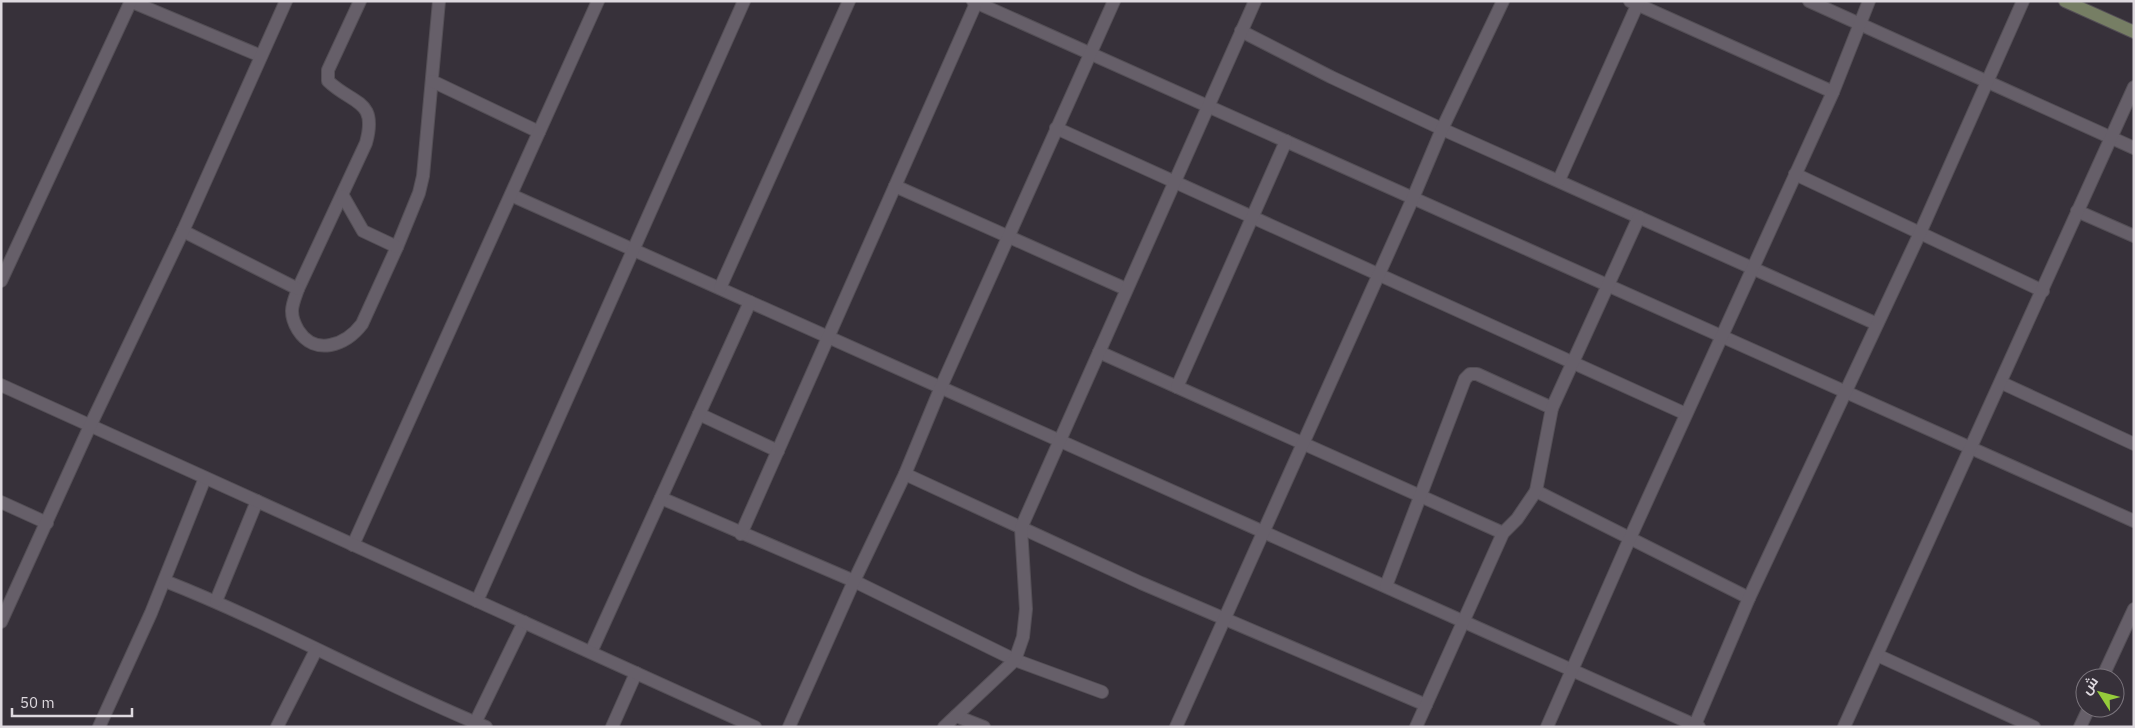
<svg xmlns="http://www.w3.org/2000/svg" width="2135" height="728" font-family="'IBM Plex Sans',Cairo,sans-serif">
	<rect width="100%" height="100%" fill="#37313a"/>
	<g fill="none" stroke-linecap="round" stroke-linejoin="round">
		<defs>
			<g id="minor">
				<path d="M130,1L261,56"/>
				<path d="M360,1L328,70V81C353,105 378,99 366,143L298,289C296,295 292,304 292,311C292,317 295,325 298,330C315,357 346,345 362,324L397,247L419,193L423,176L439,1"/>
				<path d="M973,1L2134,521"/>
				<path d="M1630,1L1833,92"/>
				<path d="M1809,1L2134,148"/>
				<path d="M1241,31L1331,77L1442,129L1877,324"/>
				<path d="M432,81L539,132"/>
				<path d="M1056,128L1686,414"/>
				<path d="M1795,174L2043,291"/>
				<path d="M1559,180L1639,1"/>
				<path d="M895,186L1126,289"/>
				<path d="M511,195L1699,727"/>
				<path d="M343,196L363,231L397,247"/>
				<path d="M2077,211L2134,236"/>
				<path d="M183,231L298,289"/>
				<path d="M1,281L131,1"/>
				<path d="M720,288L849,1"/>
				<path d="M1099,352L1503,533"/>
				<path d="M2002,383L2134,444"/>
				<path d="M1177,387L1286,141"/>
				<path d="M699,414L778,451"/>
				<path d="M905,474L1141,583L1426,705"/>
				<path d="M1536,491L1749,598"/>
				<path d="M661,498L854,581L1015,660L1102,692"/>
				<path d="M1,502L47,523"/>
				<path d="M741,534L977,1"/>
				<path d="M353,545L598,1"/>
				<path d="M165,581C274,624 377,682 486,727"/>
				<path d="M1386,586L1465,379L1470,374H1477L1552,408"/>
				<path d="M216,601L257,501"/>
				<path d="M477,601L744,1"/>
				<path d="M591,652L750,302"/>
				<path d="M1877,655L2034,727"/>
				<path d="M2102,678L2134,609"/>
				<path d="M956,716L984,727"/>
				<path d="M99,727L151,613L205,478"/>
				<path d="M277,727L316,650"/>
				<path d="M473,727L524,622"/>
				<path d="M612,727L636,673"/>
				<path d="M789,727L854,581L905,474L941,387L1114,1"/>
				<path d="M944,727L1015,660L1023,637L1026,609L1021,528L1255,1"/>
				<path d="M1176,727L1413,198L1442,129L1503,1"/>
				<path d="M1416,727L1503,533L1517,519L1536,491L1552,408L1639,217"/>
				<path d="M1547,727L1630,538L1833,92L1869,1"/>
				<path d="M1694,727L1749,598L1920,233L2023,1"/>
				<path d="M1844,727L2134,87"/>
				<path d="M2080,727L2089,708"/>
			</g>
			<g id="tertiary">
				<path d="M1,385L755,727"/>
				<path d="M1,622L90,426L183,231L286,1"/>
			</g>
			<path id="secondary" d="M2065,1L2134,32"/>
		</defs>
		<use href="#minor" stroke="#544f56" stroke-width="14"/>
		<use href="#tertiary" stroke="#544f56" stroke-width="14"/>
		<use href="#secondary" stroke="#544f56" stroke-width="14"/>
		<use href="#minor" stroke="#665f69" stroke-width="12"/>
		<use href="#tertiary" stroke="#665f69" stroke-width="12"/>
		<use href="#secondary" stroke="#767e64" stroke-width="12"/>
	</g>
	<rect width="2135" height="728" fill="none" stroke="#ded9df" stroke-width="5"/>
	<g transform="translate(2100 693) rotate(306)"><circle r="24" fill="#37313a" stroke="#7a747c"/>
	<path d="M0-4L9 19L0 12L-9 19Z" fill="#95cc3b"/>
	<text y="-8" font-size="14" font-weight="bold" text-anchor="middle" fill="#ded9df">ش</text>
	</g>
	<path d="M12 708v8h120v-8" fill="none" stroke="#ded9df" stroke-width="2.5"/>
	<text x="20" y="708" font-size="15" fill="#ded9df" stroke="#37313a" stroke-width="4" paint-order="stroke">50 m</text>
</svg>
